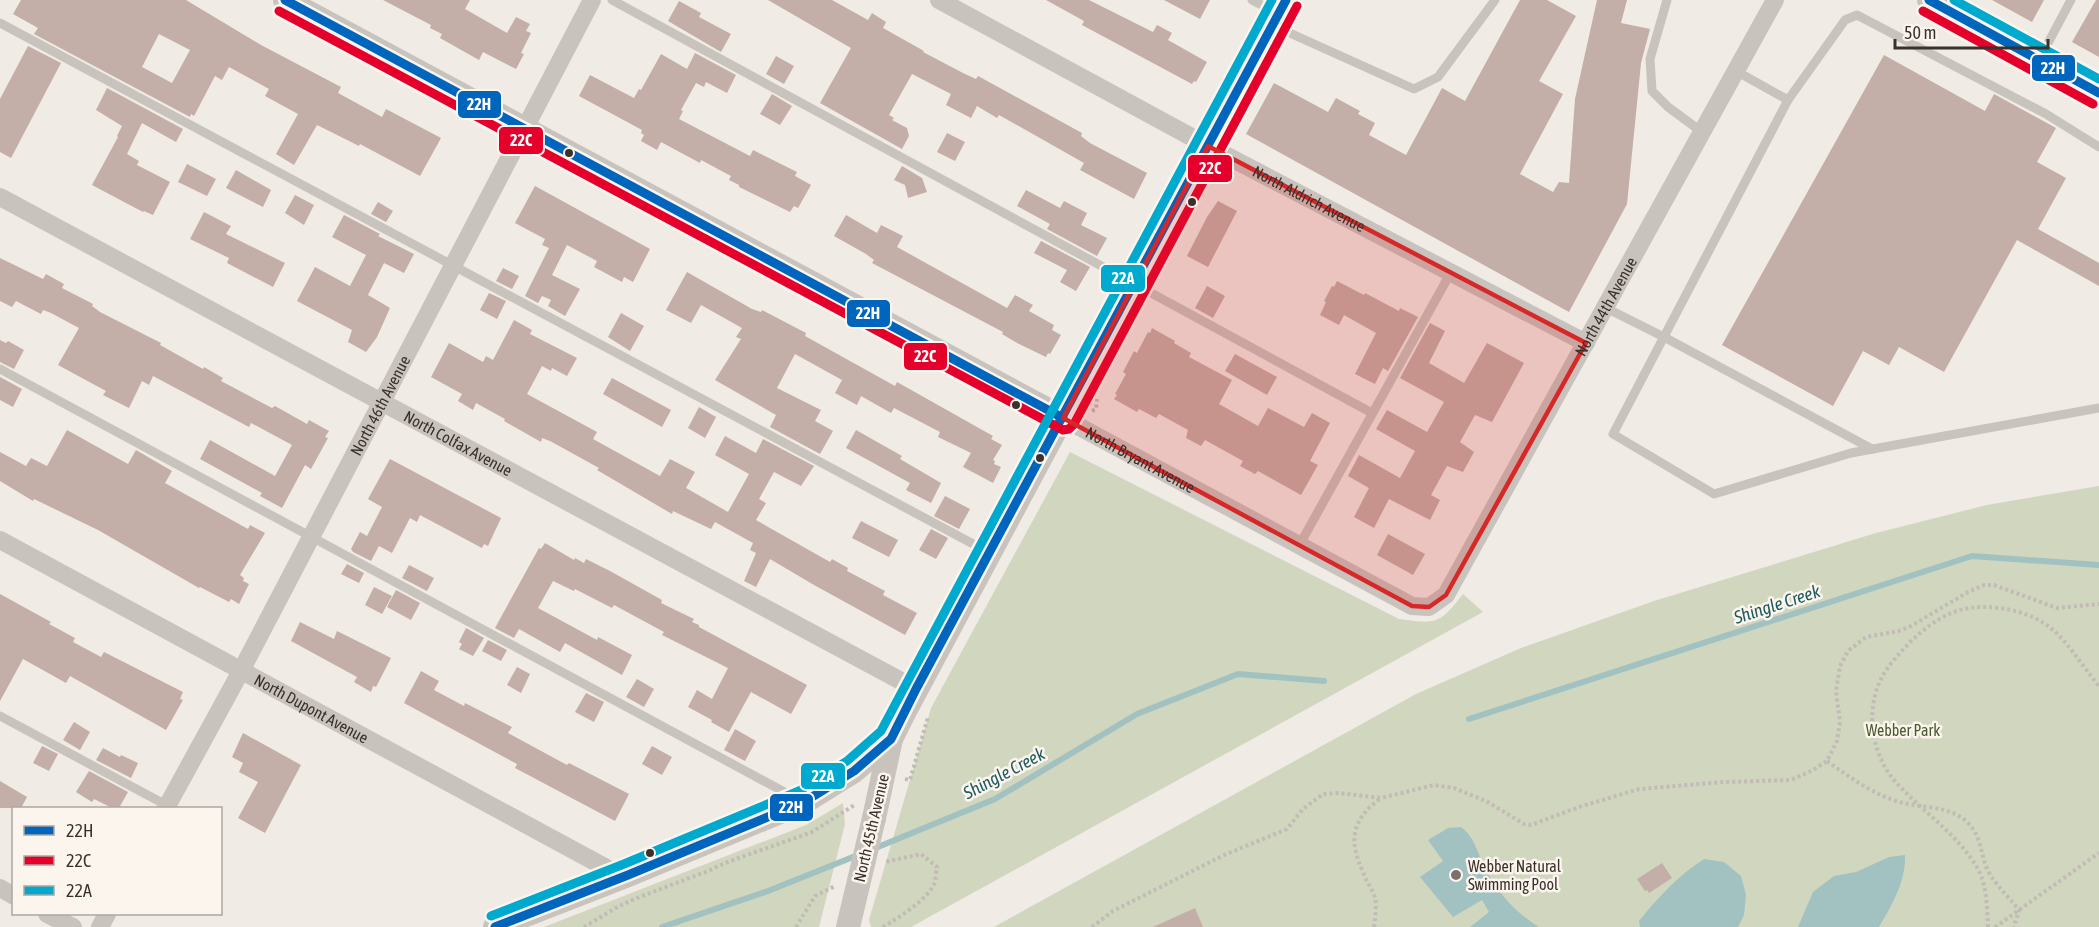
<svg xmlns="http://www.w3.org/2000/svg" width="2099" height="927" font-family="'Asap Condensed',sans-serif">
	<rect width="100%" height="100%" fill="#f0ebe5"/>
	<g fill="#d1d6bf">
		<path d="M1070,452L1399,619C1436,624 1439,625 1463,594L1483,612L911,927H871L869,920L931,708Z"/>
		<path d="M2099,486V927H994L1416,694L1521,648L1654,601L1876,533L1987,505Z"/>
		<path d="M843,803L845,824L819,927H544L806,825Z"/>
	</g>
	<g fill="#a1c2c1">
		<path d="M1461,827C1476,838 1478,856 1487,872C1499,894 1517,914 1539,927H1470L1489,912L1482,900L1453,917L1420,877L1443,861L1428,840L1448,828Z"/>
		<path d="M1905,855C1906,881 1892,905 1879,927H1798L1813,892L1834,876L1856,872L1889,857Z"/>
		<path d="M1704,859L1724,862L1741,876L1746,895L1744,915L1738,927H1640L1639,921C1659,896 1678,876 1704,859Z"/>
	</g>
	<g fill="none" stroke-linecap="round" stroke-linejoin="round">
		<g stroke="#a1c2c1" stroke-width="6">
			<path d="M1469,719L1972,556L2099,565"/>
			<path d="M873,849L995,799L1137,714L1238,674L1324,681"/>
			<path d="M662,927L768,891L858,855"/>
		</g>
	</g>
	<g fill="#c3afa7" fill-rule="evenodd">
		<path d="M21,0H186L261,45L341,87L338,93L382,117L386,109L441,138L420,176L360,144L359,146L317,125L294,165L276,154L298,114L265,96L269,89L229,67L222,80L215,76L194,116L191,114L190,117L34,34L38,28L13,14ZM159,34L190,50L172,83L142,67Z"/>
		<path d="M383,0H470L465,9L507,33L516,17L530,24L526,31L531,33L521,53L524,54L516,69L483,52L479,60L440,38L442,34L430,28L431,25Z"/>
		<path d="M768,0H832L868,20L872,13L886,22L883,28L924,51L923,52L963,73L976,79L978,76L1000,88L1082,133L1081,136L1090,143L1147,173L1134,199L1080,170L1084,163L999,115L997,118L977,106L971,118L946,105L951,94L912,74L889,115L894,118L892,120L907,128L909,136L902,149L820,103L851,48Z"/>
		<path d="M1046,0H1089L1153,32L1157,25L1172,33L1168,40L1207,62L1196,82L1194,81L1192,84L1082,25L1084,21Z"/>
		<path d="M1164,0H1210L1200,19Z"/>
		<path d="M1520,0H1547L1576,16L1539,81L1563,94L1520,174L1553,192L1559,182L1569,183L1575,99L1597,0H1627L1621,23L1650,29L1641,63L1627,204L1569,312L1246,134L1274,83L1328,112L1336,98L1360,111L1358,114L1375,123L1369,135L1406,155L1442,88L1465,101Z"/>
		<path d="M1992,0H2044L2032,22Z"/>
		<path d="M2096,0H2099V57L2072,42Z"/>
		<path d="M679,1L701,13L699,17L731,34L721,52L668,21Z"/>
		<path d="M28,46L61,63L11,158L0,152V99Z"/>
		<path d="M695,53L736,75L727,93L706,82L704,87L696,83L681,110L683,111L679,119L750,156L753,150L797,172L795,176L811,185L798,208L794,206L790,212L739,187V185L729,180L731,176L701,160L700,163L661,142L657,150L641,141L644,135L641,133L642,130L579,96L590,75L634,98L639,89L641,90L661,54L687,69Z"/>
		<path d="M1884,55L1985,111L1994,94L2056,128L2037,162L2066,178L2038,229L2099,263V286L2017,240L1944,372L1899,347L1889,365L1863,351L1833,406L1722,345Z"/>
		<path d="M776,56L794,66L784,84L766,74Z"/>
		<path d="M107,88L183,129L176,142L142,123L127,154L139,161L137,165L170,182L153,215L144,211L143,212L92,185L118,137L117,136L122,126L96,110Z"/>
		<path d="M772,94L792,106L780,125L760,114Z"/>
		<path d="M947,133L965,142L955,161L937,152Z"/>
		<path d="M187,164L216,179L207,196L178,182Z"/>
		<path d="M902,166L922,178L927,192L908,198L905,185L894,180Z"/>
		<path d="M236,170L271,190L263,207L226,188Z"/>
		<path d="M535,186L650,249L633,282L624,277L622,282L594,267L597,261L567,245L552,275L580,289L565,316L548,306L551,300L542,296L538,303L525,296L549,248L542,245L545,239L515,223Z"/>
		<path d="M1026,190L1060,208L1064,201L1087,213L1081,225L1107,238L1097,256L1047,229L1050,224L1017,206Z"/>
		<path d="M295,195L314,205L304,225L285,213Z"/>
		<path d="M1218,201L1237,211L1208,267L1187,256L1207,217Z"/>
		<path d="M378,202L393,211L386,222L371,214Z"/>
		<path d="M204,212L231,226L226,234L285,263L273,287L227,263L229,258L190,239Z"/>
		<path d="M344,215L380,234L378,236L414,254L404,273L384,263L368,295L390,308L377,337L366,352L348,342L352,330L297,301L315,267L350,286L366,255L332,237Z"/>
		<path d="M846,215L877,233L881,225L903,236L897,247L1007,308L1015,295L1033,305L1029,311L1054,325L1052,330L1061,335L1050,354L1048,353L1046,357L1017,343L1002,334L1003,332L872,263L874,260L866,254L834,236Z"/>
		<path d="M1041,241L1090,267L1076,291L1060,282L1067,270L1034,253Z"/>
		<path d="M0,258L43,279L46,274L64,284L62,288L93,304L92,306L100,312L161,343L160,345L203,369L204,367L223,378L221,381L272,408L275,406L307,424L309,420L329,431L325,437L328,438L311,469L305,465L282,508L260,496L262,493L200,459L210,440L275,476L292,445L251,423L249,427L153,376L149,385L142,381L129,408L103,395L106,391L58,365L79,328L51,313L43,310L41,314L16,301L12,307L0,301Z"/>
		<path d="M503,268L519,276L512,289L496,281Z"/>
		<path d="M687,272L752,309L761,312L762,310L806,333L805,336L895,386L897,382L993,436L991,439L1002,445L993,460L995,461L994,464L1001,467L993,483L963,467L971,453L938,437L940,432L894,408L891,413L861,396L857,405L835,393L842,380L795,354L777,388L821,410L815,421L833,431L820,454L770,427L776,415L715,380L741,339L736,337L742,328L701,305L691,323L666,310Z"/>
		<path d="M1337,281L1364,295L1365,293L1399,311L1400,308L1418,317L1388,371L1383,368L1375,384L1355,374L1376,333L1344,315L1339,325L1320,315L1326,302L1324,301L1332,286L1334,287Z"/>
		<path d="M1207,286L1225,296L1213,318L1195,308Z"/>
		<path d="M489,293L506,301L497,319L480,310Z"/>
		<path d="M621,313L644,326L630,351L608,337Z"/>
		<path d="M514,320L532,330L530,334L577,358L567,376L552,368L551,371L542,366L527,394L597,432L593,439L660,476L670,459L695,472L686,488L728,512L749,474L715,455L725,436L756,453L763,439L814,466L801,486L774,472L759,499L766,503L756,520L830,562L832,559L848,568L847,571L885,591L883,595L917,613L905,635L814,585L770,559L756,587L744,581L756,553L750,550L753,543L715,522L711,529L673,511L672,514L597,470L599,468L550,441L542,438L541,442L504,421L505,419L476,403L473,410L458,401L462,394L431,377L449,343L483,362L486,356L493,360Z"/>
		<path d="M1430,323L1445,331L1429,363L1464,383L1487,343L1524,363L1492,422L1475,415L1460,442L1474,452L1463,472L1447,466L1431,495L1440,500L1430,520L1389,499L1374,528L1354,517L1369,488L1348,476L1359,455L1400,478L1415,451L1376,429L1387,410L1427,432L1444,402L1400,378Z"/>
		<path d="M1152,328L1175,341L1174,343L1191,353L1189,357L1232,380L1219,404L1258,426L1268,408L1304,427L1312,413L1330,423L1310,461L1318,465L1301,495L1258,471L1255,474L1240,466L1243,461L1205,440L1201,446L1186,438L1188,430L1159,414L1156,418L1139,409L1137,412L1114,399L1117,395L1115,394L1126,374L1123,372L1134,351L1137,353L1148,332L1150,333Z"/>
		<path d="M0,340L6,343L8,341L24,350L14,369L0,362Z"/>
		<path d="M1235,354L1277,377L1267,395L1225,371Z"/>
		<path d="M0,377L22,389L13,407L0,400Z"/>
		<path d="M612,378L671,410L662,427L603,394Z"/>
		<path d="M699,407L716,417L705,438L688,428Z"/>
		<path d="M67,430L128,464L136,450L172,471L165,483L248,529L250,525L265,533L240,575L244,578L243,581L249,584L239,604L231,599L229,602L200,587L199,588L98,530L34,499L33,501L0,481V452L26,466L31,458L47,466Z"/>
		<path d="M856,430L902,456L900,459L941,483L931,503L906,490L910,483L846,448Z"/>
		<path d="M390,459L501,518L488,546L484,544L482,548L420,515L417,522L410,518L392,553L379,546L371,561L353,552L351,549L360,532L367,536L382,507L368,499Z"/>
		<path d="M945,496L970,509L959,529L934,516Z"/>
		<path d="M861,521L898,540L889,557L852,538Z"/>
		<path d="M931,529L948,538L936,559L919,550Z"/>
		<path d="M1388,534L1425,554L1413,575L1377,555Z"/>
		<path d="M545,543L574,560L575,558L584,563L586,559L610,571L662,600L661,603L694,619L692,622L699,625V627L807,685L791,714L751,692L729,732L711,722L712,720L688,707L697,690L712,699L728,668L662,635L664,632L614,605L612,608L575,589L574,591L553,581L538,608L597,640L598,637L632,655L622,675L565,643L560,652L519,629L514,638L495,628L539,548L541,549Z"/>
		<path d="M347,564L364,573L359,583L341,574Z"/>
		<path d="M409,565L434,578L427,591L402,578Z"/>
		<path d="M374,587L392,596L382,614L365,605Z"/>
		<path d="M396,590L420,603L411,620L387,607Z"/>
		<path d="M0,594L51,622L49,624L75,638L73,642L101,657L104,652L183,692L180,699L183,700L166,730L70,676L66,683L23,659L0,701Z"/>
		<path d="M300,622L334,639L337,631L391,658L376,687L373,686L371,692L354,682L357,677L291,641Z"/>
		<path d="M466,628L484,638L473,656L459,649L462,644L459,642Z"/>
		<path d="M488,640L507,650L501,661L482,651Z"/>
		<path d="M517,667L530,674L521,693L507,685Z"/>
		<path d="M421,671L439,681L434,690L464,706L465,703L512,727L508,733L567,765L569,763L629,794L615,821L515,768L517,764L404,703Z"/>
		<path d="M637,679L654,689L644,707L626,697Z"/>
		<path d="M586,693L604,702L594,722L575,712Z"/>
		<path d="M74,722L90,732L80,750L63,740Z"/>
		<path d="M735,729L756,741L745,761L724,750Z"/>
		<path d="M243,733L301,765L265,833L238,818L258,782L239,772L243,763L232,757Z"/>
		<path d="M42,746L58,754L49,771L33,763Z"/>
		<path d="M652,746L672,757L662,775L642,764Z"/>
		<path d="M103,748L120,757L121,755L138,763L131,778L96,760Z"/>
		<path d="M89,771L128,792L119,808H112L94,799L92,802L76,792Z"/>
		<path d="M0,781L27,797L21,808H0Z"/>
		<path d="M1662,863L1672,878L1649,893L1647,890L1645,891L1637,879Z"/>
		<path d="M1195,908L1203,927H1153Z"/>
	</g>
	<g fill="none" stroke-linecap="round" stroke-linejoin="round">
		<g stroke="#c2bbb6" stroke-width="4" stroke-dasharray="3 3" stroke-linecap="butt">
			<path d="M1092,411L1096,409L1097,399"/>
			<path d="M1827,761C1848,776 1868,791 1893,800C1917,809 1948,804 1967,822C1982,836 1980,854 1988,871C1997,887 2009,897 2019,910L2014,927"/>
			<path d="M905,779L910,780L928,717"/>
			<path d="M584,927L619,906L637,898L708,871L725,863L812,832L856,804"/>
			<path d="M796,927L815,896L835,886"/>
			<path d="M883,927C898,918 929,899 935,882C936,877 936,871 937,867L921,854L885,862"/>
			<path d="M1092,927L1113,911L1222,856L1287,829L1303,809L1323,794L1339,793L1381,798L1434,785L1454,788L1486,801L1524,824L1531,825L1579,807L1639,789L1724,782L1791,780L1813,770L1827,761L1837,741L1840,722L1836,692L1840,666L1848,651L1866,637L1899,631L1911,626L1968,592L1984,585H1994L2057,608L2099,604"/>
			<path d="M1374,927C1375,919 1377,907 1375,898C1373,890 1366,881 1363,872C1348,840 1352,819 1381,798"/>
			<path d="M1988,927C1987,909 1987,885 1978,869C1957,833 1921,811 1894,780C1871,753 1865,709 1882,677C1889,664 1900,653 1910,642C1938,616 1960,603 1999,608C2057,616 2065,645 2099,686"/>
			<path d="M1995,927L2099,853"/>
		</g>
		<g stroke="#c9c3be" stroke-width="9">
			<path d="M612,0L1372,413"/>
			<path d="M1252,0L1277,13"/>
			<path d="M1667,0L1650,59L1652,91L1668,107L1702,132"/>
			<path d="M0,23L990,553"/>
			<path d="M1274,23L1292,34L1414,89L1438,77L1495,0"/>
			<path d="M2039,60L2071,0"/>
			<path d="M1736,71L1788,100"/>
			<path d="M2099,147L2046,114L1857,15L1845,20L1788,100L1613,434L1714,494L1851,453L2099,408"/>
			<path d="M1606,308L1664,337L1872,449"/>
			<path d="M0,369L801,801"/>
			<path d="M1300,544L1451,272"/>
			<path d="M0,716L168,806"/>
		</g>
		<g stroke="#c9c3be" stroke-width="18">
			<path id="s1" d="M939,0L1208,146L1586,343"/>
			<path id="s2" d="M0,197L916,689"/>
			<path id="s3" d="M1063,418L1412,606L1429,607L1446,595L1775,0"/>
			<path id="s4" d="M0,540L623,877"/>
			<path id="s5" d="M166,808L241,671L592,0"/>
			<path d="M0,888L14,896"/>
			<path d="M47,914L73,927"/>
			<path d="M100,927L107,914"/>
		</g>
		<g stroke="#c9c3be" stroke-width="24">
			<path d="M285,0L1063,418"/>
			<path d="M1929,0L2099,93"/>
			<path d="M874,818L891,739L906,709L1286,0"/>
			<path d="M495,927L628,875L804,802L854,771L891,739"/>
		</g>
		<path stroke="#c9c3be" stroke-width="24" d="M848,927L874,818"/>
		<defs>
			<g id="bus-1">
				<path d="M285,0L1063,418"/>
				<path d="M1929,0L2099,93"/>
				<path d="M495,927L628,875L804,802L854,771L891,739L916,689L1286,0"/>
			</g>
			<g id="bus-2">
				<path d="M279,11L1063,430L1069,429L1074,424L1297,6"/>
				<path d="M1923,11L2093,104"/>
			</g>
			<g id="bus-3">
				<path d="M1954,0L2099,79"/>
				<path d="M491,916L624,864L799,791L847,761L881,731L1272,0"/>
			</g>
		</defs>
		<use href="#bus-1" stroke="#fbf5ee" stroke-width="14"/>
		<use href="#bus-2" stroke="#fbf5ee" stroke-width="14"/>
		<use href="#bus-3" stroke="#fbf5ee" stroke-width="14"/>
		<use href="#bus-1" stroke="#0065bd" stroke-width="9"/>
		<use href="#bus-2" stroke="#e4002b" stroke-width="9"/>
		<use href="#bus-3" stroke="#00a9ce" stroke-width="9"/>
	</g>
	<path fill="#d62828" fill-opacity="0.2" stroke="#d62828" stroke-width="4.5" stroke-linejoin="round" d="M1208,146L1586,343L1446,595L1429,607L1412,606L1063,418Z"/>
	<g fill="#3b302b" stroke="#fbf5ee" stroke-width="2">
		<circle cx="569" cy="153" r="5"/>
		<circle cx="1192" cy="202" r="5"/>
		<circle cx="1016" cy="405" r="5"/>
		<circle cx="1040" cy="458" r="5"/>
		<circle cx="650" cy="853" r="5"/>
	</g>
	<circle fill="#7a716c" stroke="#fbf5ee" stroke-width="2" cx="1456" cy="875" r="6"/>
	<g text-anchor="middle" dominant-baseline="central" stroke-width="5" stroke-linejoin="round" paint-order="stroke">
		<g font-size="16" fill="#3b302b" stroke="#fbf5ee">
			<text stroke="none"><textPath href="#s1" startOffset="420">North Aldrich Avenue</textPath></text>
			<text stroke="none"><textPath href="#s3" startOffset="764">North 44th Avenue</textPath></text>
			<text stroke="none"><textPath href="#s5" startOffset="456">North 46th Avenue</textPath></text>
			<text stroke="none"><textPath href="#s2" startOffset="520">North Colfax Avenue</textPath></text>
			<text stroke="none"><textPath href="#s3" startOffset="88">North Bryant Avenue</textPath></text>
			<text stroke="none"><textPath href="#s4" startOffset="354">North Dupont Avenue</textPath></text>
			<text transform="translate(871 828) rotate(-77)">North 45th Avenue</text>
		</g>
		<g font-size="16" fill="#4a5a2e" stroke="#fbf5ee">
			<text x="1903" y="730">Webber Park</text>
		</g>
		<g font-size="16" fill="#3b302b" stroke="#fbf5ee" text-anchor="start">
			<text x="1468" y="866">Webber Natural<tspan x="1468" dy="18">Swimming Pool</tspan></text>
		</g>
		<g font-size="18" font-style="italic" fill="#1f5a5e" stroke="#fbf5ee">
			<text transform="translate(1777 604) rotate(-18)">Shingle Creek</text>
			<text transform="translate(1004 773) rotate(-28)">Shingle Creek</text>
		</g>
	</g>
	<g stroke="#fbf5ee" stroke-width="2">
		<rect x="2031" y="54" width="45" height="28" rx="6" fill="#0065bd"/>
		<rect x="457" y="90" width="45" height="29" rx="6" fill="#0065bd"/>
		<rect x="498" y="126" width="46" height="29" rx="6" fill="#e4002b"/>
		<rect x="1187" y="154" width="46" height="29" rx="6" fill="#e4002b"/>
		<rect x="1100" y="264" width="46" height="29" rx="6" fill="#00a9ce"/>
		<rect x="846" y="299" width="45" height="29" rx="6" fill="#0065bd"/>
		<rect x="903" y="342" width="45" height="29" rx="6" fill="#e4002b"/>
		<rect x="800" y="762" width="46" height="28" rx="6" fill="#00a9ce"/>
		<rect x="769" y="793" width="45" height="29" rx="6" fill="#0065bd"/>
	</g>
	<g font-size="16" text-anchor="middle" font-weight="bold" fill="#fff">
		<text x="2053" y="74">22H</text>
		<text x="479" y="110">22H</text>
		<text x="521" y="146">22C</text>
		<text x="1210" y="174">22C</text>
		<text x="1123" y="284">22A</text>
		<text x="868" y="319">22H</text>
		<text x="925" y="362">22C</text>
		<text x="823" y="782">22A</text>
		<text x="791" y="813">22H</text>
	</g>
	<rect x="12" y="807" width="210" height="108" fill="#fbf5ee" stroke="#aea6a0" stroke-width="1.5"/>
	<rect x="24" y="826" width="30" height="9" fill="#0065bd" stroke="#aea6a0" stroke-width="1.5"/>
	<text x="66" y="837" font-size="18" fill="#3b302b">22H</text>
	<rect x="24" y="856" width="30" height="9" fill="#e4002b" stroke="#aea6a0" stroke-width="1.5"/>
	<text x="66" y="867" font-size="18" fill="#3b302b">22C</text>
	<rect x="24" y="886" width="30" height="9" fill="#00a9ce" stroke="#aea6a0" stroke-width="1.5"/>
	<text x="66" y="897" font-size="18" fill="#3b302b">22A</text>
	<path d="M1895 39v9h153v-9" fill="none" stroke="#3b302b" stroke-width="3"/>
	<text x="1904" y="39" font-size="18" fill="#3b302b" stroke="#fbf5ee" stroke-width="4.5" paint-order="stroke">50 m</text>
</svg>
